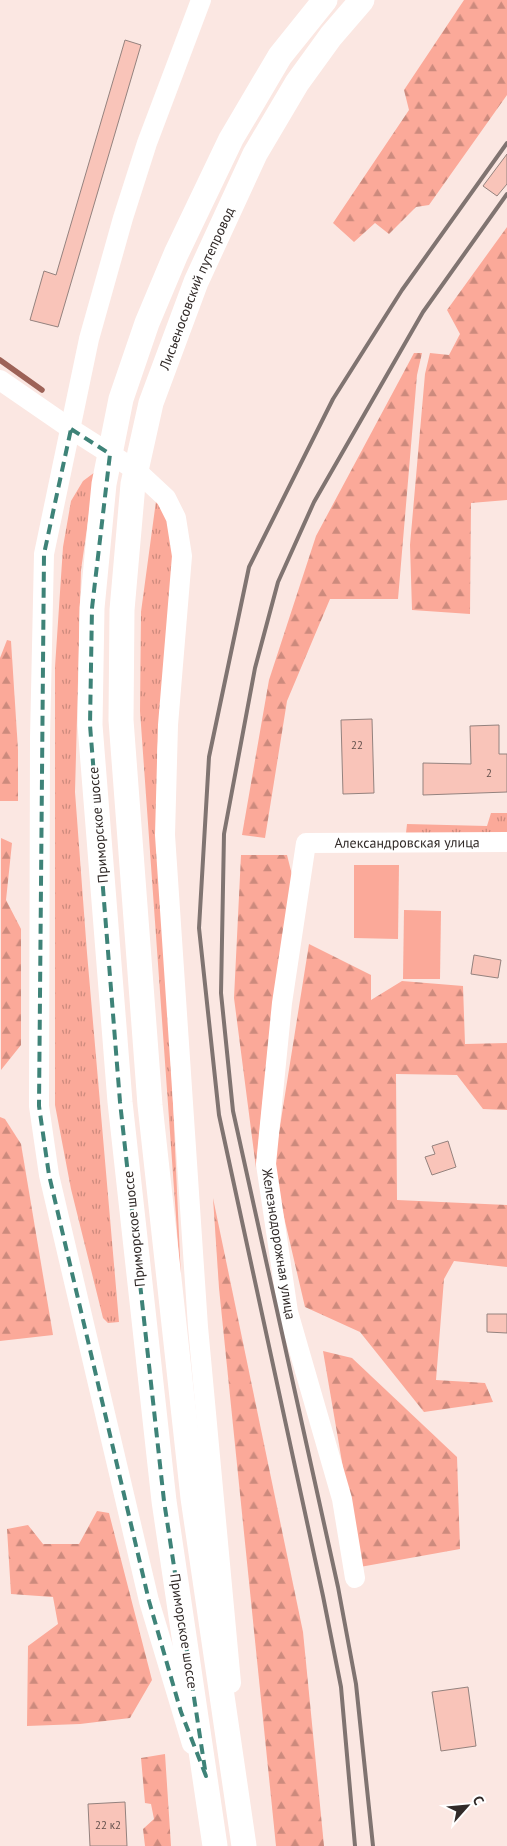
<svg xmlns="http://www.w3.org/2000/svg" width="507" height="1846" font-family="'PT Sans',sans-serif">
	<defs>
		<pattern id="grass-tufts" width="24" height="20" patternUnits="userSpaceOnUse" patternTransform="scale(1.25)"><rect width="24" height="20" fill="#fba999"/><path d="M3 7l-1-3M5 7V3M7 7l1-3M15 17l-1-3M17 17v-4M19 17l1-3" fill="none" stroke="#cc8a7d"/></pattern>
		<pattern id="forest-firs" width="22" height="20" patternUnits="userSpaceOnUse" patternTransform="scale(1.25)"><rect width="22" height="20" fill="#fba999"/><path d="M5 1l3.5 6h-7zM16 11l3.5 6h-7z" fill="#cc8a7d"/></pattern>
	</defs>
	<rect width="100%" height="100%" fill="#fbe7e2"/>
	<g fill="url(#grass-tufts)">
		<path d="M95,472L81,570L75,792L87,953L119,1322L108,1323L103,1318L71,1189L55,1105V667L63,547L71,501L83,481Z"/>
		<path d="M156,501L170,522L177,560L157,751L182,1301L140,711L141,612Z"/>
		<path d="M491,813H507V835L406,833L407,824L487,826Z"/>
	</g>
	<g fill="url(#forest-firs)">
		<path d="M464,0H507V95L429,205L416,207L389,234L375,223L354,242L333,223L409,110L404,90Z"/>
		<path d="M507,227V500L471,503L470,614L412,610L410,545L425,374L430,353L449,355L460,334L447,310Z"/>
		<path d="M414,353H422L417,375L398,599H330L287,701L265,838L242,835L269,680L316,536Z"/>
		<path d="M7,640L11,641L18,750V801H0V658Z"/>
		<path d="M1,838L12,843L6,900L21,929V1045L1,1070Z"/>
		<path d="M241,855H287L295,887L272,1010L256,1168L234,998Z"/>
		<path d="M309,944L371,975V1000L402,981L463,986L465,1044L507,1043V1110L483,1109L457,1075L396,1074L397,1200L507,1205V1267L454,1261L444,1279L436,1380L485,1383L493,1402L424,1412L360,1332L305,1307L273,1170Z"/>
		<path d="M0,1117L5,1119L21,1144L53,1335L0,1341Z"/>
		<path d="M213,1198L303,1632L324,1846H276L219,1288Z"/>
		<path d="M323,1351L352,1358L457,1457L460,1549L360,1567Z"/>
		<path d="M97,1511L109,1513L152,1680L130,1718L80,1724L27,1726L28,1646L58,1624L53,1597L11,1594L7,1529L28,1525L43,1544H79Z"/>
		<path d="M165,1754L171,1846H145L143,1829L154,1819L151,1804L145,1803L141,1758Z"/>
	</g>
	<g fill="#fba999">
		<path d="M354,865H399L398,939L354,938Z"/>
		<path d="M404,910L441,911L440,979H403Z"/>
	</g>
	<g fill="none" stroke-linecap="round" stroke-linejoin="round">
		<path stroke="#9d6257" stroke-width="5.5" d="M0,360L42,390"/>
	</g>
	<g fill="#f9c4b9" stroke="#94827e">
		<path d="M125,40L141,45L58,327L30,320L44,271L56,275Z"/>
		<path d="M507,154V184L497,196L483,186Z"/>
		<path d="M372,719L374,793L343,794L341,720Z"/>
		<path d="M499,725V754H507V792L423,795V763L471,764L470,726Z"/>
		<path d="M474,955L501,960L498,978L471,974Z"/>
		<path d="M448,1141L456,1167L432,1175L425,1157L435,1154L432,1146Z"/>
		<path d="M487,1314H507V1333L487,1332Z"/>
		<path d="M468,1687L476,1746L441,1751L432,1692Z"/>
		<path d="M125,1802L127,1846H90L88,1804Z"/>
	</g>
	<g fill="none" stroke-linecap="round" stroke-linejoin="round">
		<g stroke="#fff" stroke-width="20">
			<path d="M0,380L71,429L137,471L166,498L176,518L182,556L168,725L165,835L198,1327L231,1683"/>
			<path id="s1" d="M355,1578L342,1499L288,1312L266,1164L282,1003L306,843L507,842"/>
			<path d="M192,1744L149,1601L49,1175L39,1106L40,738L44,554L89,339L123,218L147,143L201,0"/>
		</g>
		<g stroke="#fff" stroke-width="25">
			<path d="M215,1846L164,1501L120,1102L90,725L92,608L104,484L121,399L147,323L176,254L231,139L280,56L325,0"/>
			<path id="s2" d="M244,1846L193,1498L150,1105L121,720L122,610L133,484L151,403L196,282L255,154L297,83L331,36L362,0"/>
		</g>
		<g stroke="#807471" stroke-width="4">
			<path d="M355,1846L341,1687L323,1596L219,1115L199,928L209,757L249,567L333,399L402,290L507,143"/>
			<path d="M373,1846L356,1684L338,1587L233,1111L221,993L224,834L255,668L278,582L314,502L423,312L507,194"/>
		</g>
	</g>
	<path fill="none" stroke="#3e8378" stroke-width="4" stroke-dasharray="10 6" stroke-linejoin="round" d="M71,429L110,454L92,608L90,725L120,1102L164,1501L206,1776L181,1712L149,1601L49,1175L39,1106L44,554Z"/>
	<g text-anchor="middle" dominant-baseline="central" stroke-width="4.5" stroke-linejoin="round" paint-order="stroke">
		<g font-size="11" fill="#63504c">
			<text x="357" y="745">22</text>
			<text x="489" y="773">2</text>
			<text x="108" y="1825">22 к2</text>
		</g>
		<g font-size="14" fill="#312a28" stroke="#fff">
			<text stroke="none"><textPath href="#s2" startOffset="1576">Лисьеносовский путепровод</textPath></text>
			<text transform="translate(98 825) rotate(-95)">Приморское шоссе</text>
			<text stroke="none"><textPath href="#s1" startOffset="849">Александровская улица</textPath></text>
			<text transform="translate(134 1229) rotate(-96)">Приморское шоссе</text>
			<text transform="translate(279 1244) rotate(81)">Железнодорожная улица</text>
			<text transform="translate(184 1631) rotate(81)">Приморское шоссе</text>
		</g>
	</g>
	<g transform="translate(467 1806) rotate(63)" stroke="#ffffff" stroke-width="4" paint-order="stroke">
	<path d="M0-4L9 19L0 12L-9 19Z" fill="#312a28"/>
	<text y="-8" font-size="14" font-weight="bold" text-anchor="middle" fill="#312a28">С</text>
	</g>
</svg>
